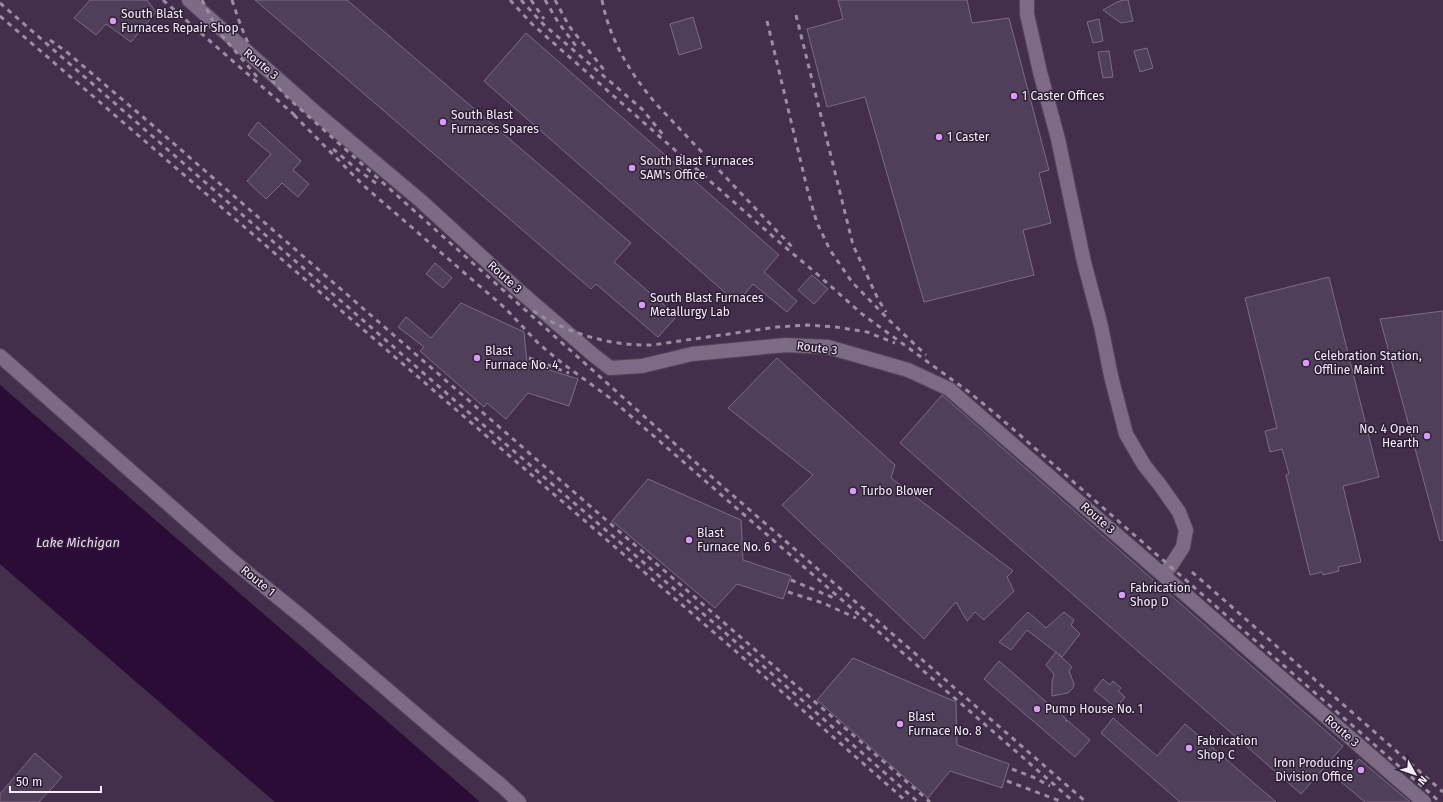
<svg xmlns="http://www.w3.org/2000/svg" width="1443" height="802" font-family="'Fira Sans',sans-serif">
	<rect width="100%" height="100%" fill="#37283e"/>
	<g fill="#432f4b">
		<path d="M0,0H1443V802H480L0,385Z"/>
		<path d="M0,564L275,802H0Z"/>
	</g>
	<path fill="#2a0c36" d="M0,385L480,802H275L0,564Z"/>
	<g fill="#503f58" stroke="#7d6b85">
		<path d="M90,0H147L156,12L131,42L106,24L96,35L74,18Z"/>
		<path d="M255,0H347L631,243L614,262L677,316L658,337L596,284L591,289Z"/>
		<path d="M838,0H967L972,23L1009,18L1049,170L1039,173L1051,223L1023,230L1034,275L924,302L865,97L827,107L807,29L843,19Z"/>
		<path d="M1124,0H1128L1133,21L1121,23L1103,10L1117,2Z"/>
		<path d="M693,17L702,48L679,55L670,24Z"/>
		<path d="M1099,19L1103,41L1093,43L1087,22Z"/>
		<path d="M526,33L779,255L764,272L797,301L787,312L753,284L737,303L484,81Z"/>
		<path d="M1147,48L1153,68L1140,72L1134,51Z"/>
		<path d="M1109,51L1113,77L1103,78L1098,52Z"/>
		<path d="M258,122L301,161L293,170L309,184L298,197L282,183L266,199L247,181L271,154L248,135Z"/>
		<path d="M435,263L452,278L443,288L426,274Z"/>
		<path d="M812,275L828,289L814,304L798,290Z"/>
		<path d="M1329,277L1379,477L1343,486L1361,562L1338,567L1339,571L1323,575L1322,572L1310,575L1286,475L1289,474L1282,449L1270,452L1265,431L1277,428L1245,298Z"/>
		<path d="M461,303L524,332L527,363L578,379L569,406L528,393L506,419L487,403L484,407L420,351L424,347L398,327L406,317L431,338Z"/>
		<path d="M1443,311V540L1440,541L1380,319Z"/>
		<path d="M777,358L895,465L891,478L1013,571L1007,577L1014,591L984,620L975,612L967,621L956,602L924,639L782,505L813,475L728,408Z"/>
		<path d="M942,395L1343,746L1301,794L900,443Z"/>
		<path d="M648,479L741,520L743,560L791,576L783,599L737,584L715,608L612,521Z"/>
		<path d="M1028,612L1046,628L1064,612L1074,620L1071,625L1080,634L1062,657L1027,630L1011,650L999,642Z"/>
		<path d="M1056,652L1072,667L1069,671L1074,684L1073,688L1068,693L1052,696V682L1054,674L1046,665Z"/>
		<path d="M853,658L956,702L957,745L1009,764L1002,788L950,771L928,798L817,700Z"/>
		<path d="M999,661L1066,719V722L1067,720L1090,740L1075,757L984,679Z"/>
		<path d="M1103,679L1110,685L1113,681L1121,688L1118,691L1125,697L1116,708L1094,690Z"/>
		<path d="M1113,718L1157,756L1185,724L1276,802H1180L1101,733Z"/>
		<path d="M35,753L62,777L39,802H0V794Z"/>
		<path d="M1359,759L1410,802H1365L1340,781Z"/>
	</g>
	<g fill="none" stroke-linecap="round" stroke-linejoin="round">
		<defs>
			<g id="street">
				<path d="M189,0L315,112L421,201L516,288L591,353L610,368L642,366L692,354L786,345L828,347L908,370L949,389L1424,802"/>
				<path d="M1027,0V14L1040,72L1058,139L1084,262L1101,326L1111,376L1126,434L1144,465L1160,485L1179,512L1186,530L1183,547L1170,567L1163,574"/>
				<path d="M0,356L233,561L307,621L445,739L502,786L519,802"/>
			</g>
		</defs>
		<use href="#street" stroke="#534558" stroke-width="16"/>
		<use href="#street" stroke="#7d6b85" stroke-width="14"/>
		<g stroke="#9a8ea0" stroke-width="3" stroke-dasharray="5 5" stroke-linecap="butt">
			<path d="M163,0L298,118"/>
			<path d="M202,0L218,31L259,79"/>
			<path d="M232,0C240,24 248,48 263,69C270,79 279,88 287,97L721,485L1086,802"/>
			<path d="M510,0L532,24L778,241L817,274L862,314L969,392L998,416L1440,802"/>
			<path d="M521,0L543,24L642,109L665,137"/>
			<path d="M531,0L544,19"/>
			<path d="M545,0L558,22L576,46"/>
			<path d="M555,0L569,26L605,71"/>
			<path d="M602,0C610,41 630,73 657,105L795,250"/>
			<path d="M0,3L452,398L722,630L918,802"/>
			<path d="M796,15L853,245L878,299L886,312"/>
			<path d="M0,16L732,648L907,802"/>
			<path d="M767,21L808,192L817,223L830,250L852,282L890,321L926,355"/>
			<path d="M50,40L68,53L157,129L930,802"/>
			<path d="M294,115L364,186L505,308L539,344L562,363L610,398L1074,802"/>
			<path d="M333,149L358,170L377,184"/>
			<path d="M533,311C569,334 610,346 652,345L777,327L807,325L836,327L867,332L895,343"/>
			<path d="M529,358L569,373"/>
			<path d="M1192,572L1443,792"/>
			<path d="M791,580L834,598"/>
			<path d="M788,592L823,603L856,618"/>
			<path d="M1012,769L1033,777L1050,786"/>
			<path d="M1007,781L1063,802"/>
		</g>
	</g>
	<g fill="#da9af6" stroke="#2d1e34" stroke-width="1.5">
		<circle cx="113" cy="21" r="4"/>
		<circle cx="1014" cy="96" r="4"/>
		<circle cx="443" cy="122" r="4"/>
		<circle cx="939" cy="137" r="4"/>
		<circle cx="632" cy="168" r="4"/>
		<circle cx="642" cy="305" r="4"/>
		<circle cx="477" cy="358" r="4"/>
		<circle cx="1306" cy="363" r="4"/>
		<circle cx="1427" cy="436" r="4"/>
		<circle cx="853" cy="491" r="4"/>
		<circle cx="689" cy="540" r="4"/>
		<circle cx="1122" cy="595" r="4"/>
		<circle cx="1037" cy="709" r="4"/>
		<circle cx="900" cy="724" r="4"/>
		<circle cx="1189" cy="748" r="4"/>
		<circle cx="1361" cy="770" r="4"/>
	</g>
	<g text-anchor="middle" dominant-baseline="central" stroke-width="3" stroke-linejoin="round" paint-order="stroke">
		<g font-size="12" fill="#f6ecfb" stroke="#2d1e34" text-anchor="start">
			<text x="121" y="14">South Blast<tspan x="121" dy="14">Furnaces Repair Shop</tspan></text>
			<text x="1022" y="96">1 Caster Offices</text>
			<text x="451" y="115">South Blast<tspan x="451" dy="14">Furnaces Spares</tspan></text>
			<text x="947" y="137">1 Caster</text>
			<text x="640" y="161">South Blast Furnaces<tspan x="640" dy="14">SAM's Office</tspan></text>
			<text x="650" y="298">South Blast Furnaces<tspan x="650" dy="14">Metallurgy Lab</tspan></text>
			<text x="485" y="351">Blast<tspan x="485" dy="14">Furnace No. 4</tspan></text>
			<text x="1314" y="356">Celebration Station,<tspan x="1314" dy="14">Offline Maint</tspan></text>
			<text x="1419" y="429" text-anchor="end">No. 4 Open<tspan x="1419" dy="14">Hearth</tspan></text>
			<text x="861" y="491">Turbo Blower</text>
			<text x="697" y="533">Blast<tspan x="697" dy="14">Furnace No. 6</tspan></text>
			<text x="1130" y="588">Fabrication<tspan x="1130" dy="14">Shop D</tspan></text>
			<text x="1045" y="709">Pump House No. 1</text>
			<text x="908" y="717">Blast<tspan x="908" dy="14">Furnace No. 8</tspan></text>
			<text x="1197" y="741">Fabrication<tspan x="1197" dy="14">Shop C</tspan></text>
			<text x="1353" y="763" text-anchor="end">Iron Producing<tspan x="1353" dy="14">Division Office</tspan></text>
		</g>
		<g font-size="12" fill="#f6ecfb" stroke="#2d1e34">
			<text transform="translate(261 64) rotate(40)">Route 3</text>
			<text transform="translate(505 277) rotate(42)">Route 3</text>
			<text transform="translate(817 348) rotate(7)">Route 3</text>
			<text transform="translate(1098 518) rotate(41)">Route 3</text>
			<text transform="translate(258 581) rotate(39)">Route 1</text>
			<text transform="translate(1342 731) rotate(41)">Route 3</text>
		</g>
		<g font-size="13" font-style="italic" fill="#f0d2fd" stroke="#2d1e34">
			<text x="78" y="542">Lake Michigan</text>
		</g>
	</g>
	<g transform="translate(1415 774) rotate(130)" stroke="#2d1e34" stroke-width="3" paint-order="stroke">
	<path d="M0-3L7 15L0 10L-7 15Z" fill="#f6ecfb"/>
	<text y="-6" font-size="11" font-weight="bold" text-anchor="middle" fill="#f6ecfb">N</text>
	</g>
	<path d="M10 786v6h91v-6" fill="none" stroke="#f6ecfb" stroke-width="2"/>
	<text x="16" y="786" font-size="12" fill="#f6ecfb" stroke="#2d1e34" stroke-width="3" paint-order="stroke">50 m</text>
</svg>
